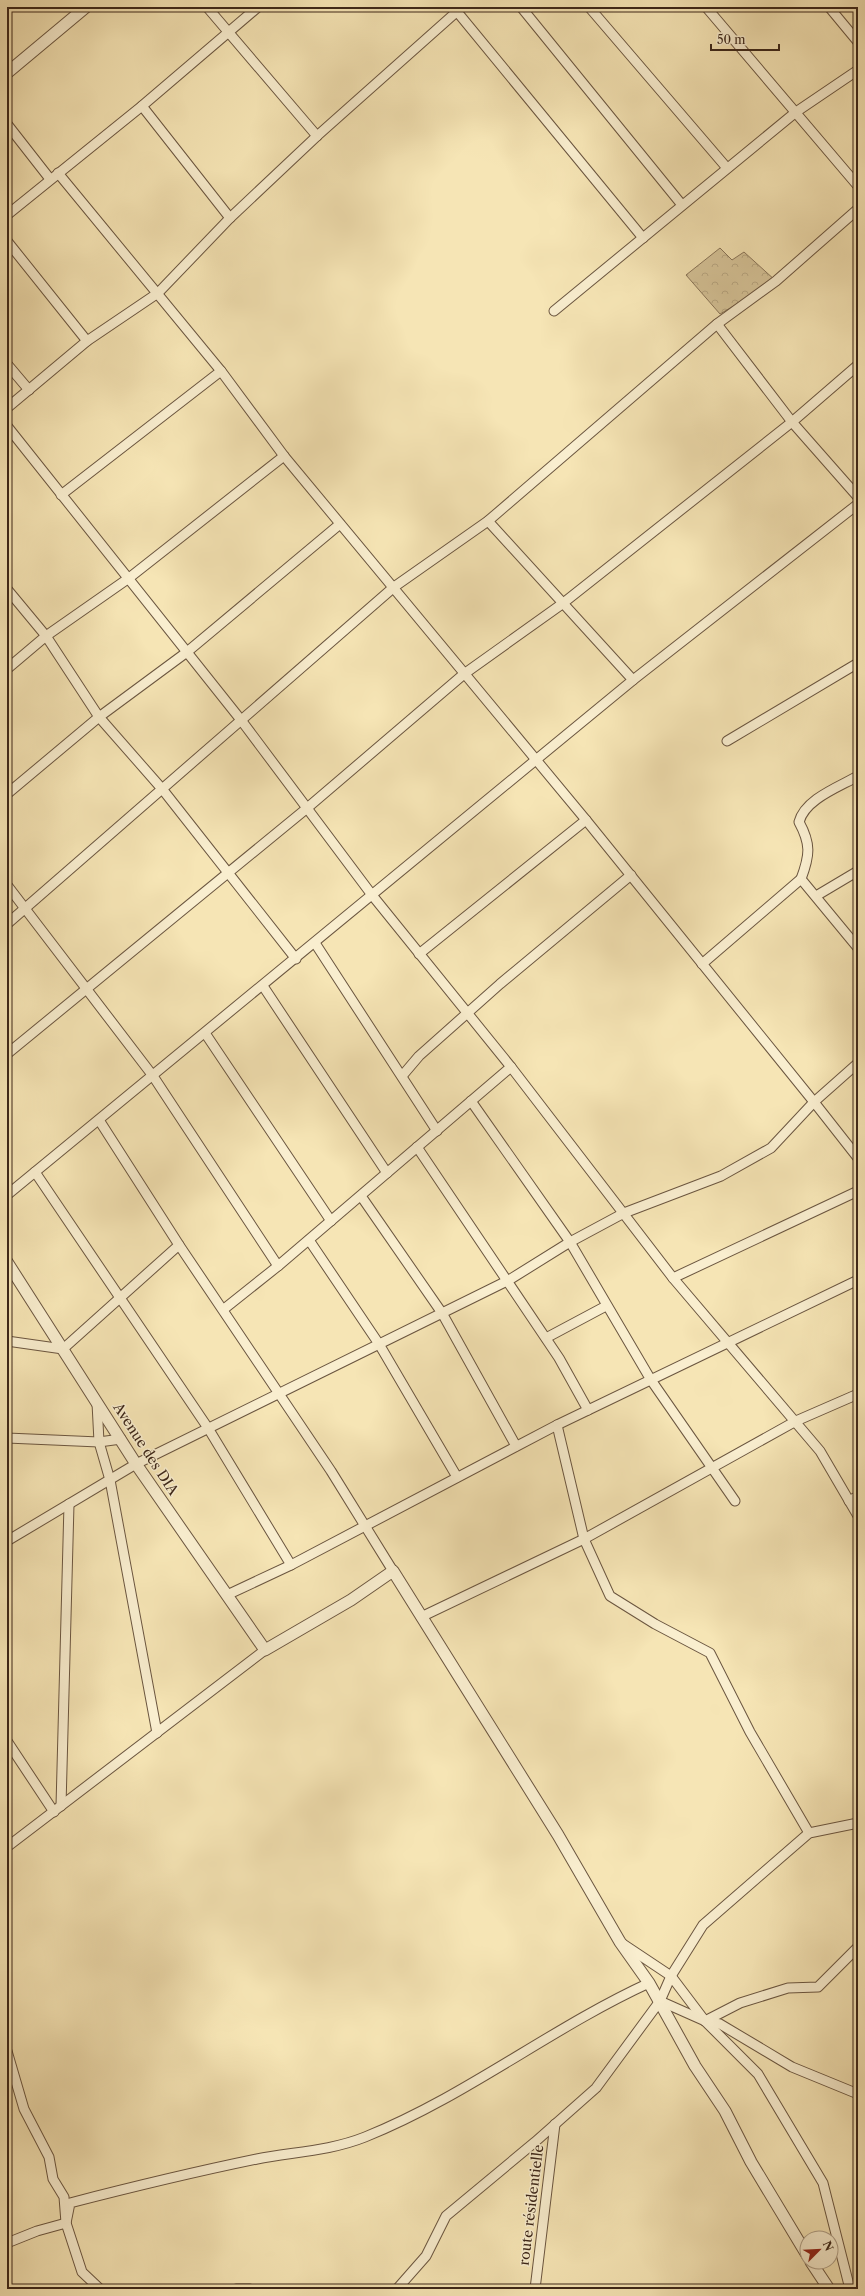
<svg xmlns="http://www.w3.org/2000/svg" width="865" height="2296" font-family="'Libre Caslon Text',serif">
	<defs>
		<pattern id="park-crowns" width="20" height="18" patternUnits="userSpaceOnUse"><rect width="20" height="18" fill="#d7c59a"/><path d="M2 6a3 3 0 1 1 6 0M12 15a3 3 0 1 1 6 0" fill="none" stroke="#b9a984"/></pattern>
	</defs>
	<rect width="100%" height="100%" fill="#f6e5b5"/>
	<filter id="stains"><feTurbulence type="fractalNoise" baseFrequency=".005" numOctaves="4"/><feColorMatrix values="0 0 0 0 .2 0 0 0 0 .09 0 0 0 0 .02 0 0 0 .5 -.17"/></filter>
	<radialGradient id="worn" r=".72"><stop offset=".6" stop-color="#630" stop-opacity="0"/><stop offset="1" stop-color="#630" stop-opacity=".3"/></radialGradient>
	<path fill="url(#park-crowns)" stroke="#8a765a" d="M720,248L732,260L744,252L776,281L720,314L686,275Z"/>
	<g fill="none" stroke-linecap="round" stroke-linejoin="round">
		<defs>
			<g id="minor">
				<path d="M207,7L317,136"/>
				<path d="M521,7L682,205"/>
				<path d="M589,7L727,168"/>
				<path d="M706,7L858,186"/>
				<path d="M829,7L858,42"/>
				<path d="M454,8L643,238"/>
				<path d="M142,106L230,218"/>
				<path d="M7,124L50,179"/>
				<path d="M58,173L221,371L284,456L586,820L814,1102L858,1158"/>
				<path d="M7,215L142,106L258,7"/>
				<path d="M7,241L87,341"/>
				<path d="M554,311L796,112L858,70"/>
				<path d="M717,324L792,422L858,497"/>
				<path d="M7,364L29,390"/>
				<path d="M7,408L87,341L158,293L230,218L317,136L462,7"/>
				<path d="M7,426L241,720L372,895L511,1067L673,1278L820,1451L858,1516"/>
				<path d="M61,495L221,371"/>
				<path d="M488,521L633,680"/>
				<path d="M7,589L46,636L99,717L163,790L296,959"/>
				<path d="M7,669L46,636L129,578L284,456"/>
				<path d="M727,741L858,663"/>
				<path d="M7,794L99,717L187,652L340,524"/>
				<path d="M801,879C810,855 811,844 799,822C805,799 839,787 858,776"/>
				<path d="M7,885L153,1076L278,1266"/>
				<path d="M816,896L858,871"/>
				<path d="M7,924L394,587L488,521L717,324L776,281L858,209"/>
				<path d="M315,943L437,1131"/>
				<path d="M419,954L586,820"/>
				<path d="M702,964L801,879L858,948"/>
				<path d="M263,986L387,1173"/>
				<path d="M205,1033L331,1221"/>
				<path d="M7,1054L306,809L464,674L562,604L792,422L858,365"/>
				<path d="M402,1076L419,1056L500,984L631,875"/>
				<path d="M471,1101L570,1242L651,1380L735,1501"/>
				<path d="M99,1120L179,1245L331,1471L393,1571"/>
				<path d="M417,1147L559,1358L588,1410"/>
				<path d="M35,1172L208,1428L291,1565"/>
				<path d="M7,1195L633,680L858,504"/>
				<path d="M361,1196L442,1313L516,1446"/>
				<path d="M309,1240L379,1344L457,1477"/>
				<path d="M673,1278L858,1191"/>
				<path d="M224,1309L278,1266L511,1067"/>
				<path d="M546,1338L606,1306"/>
				<path d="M7,1341L63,1349L179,1245"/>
				<path d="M97,1403L99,1442L110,1480L157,1733"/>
				<path d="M557,1425L584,1539L610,1596L655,1624L710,1653L750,1732L809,1833"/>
				<path d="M7,1438L99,1442L121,1439"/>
				<path d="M849,1501L858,1496"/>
				<path d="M7,1541L136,1464L509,1280L570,1242L624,1213L721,1176L771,1148L814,1102L858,1063"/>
				<path d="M227,1595L291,1565L557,1425L858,1280"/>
				<path d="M421,1617L584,1539L796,1421L858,1394"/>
				<path d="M7,1741L54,1812"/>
				<path d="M61,1806L69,1504"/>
				<path d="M7,1847L265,1650"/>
				<path d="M623,1944L671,1976L705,2021L758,2074L823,2183L850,2289"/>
				<path d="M660,2001L705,2021L720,2024L792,2067L858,2094"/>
				<path d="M705,2021L740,2003L788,1988L818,1987L858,1947"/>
				<path d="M7,2051L24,2109L49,2157L53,2179L64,2197L66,2223L82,2272L100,2289"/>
				<path d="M7,2243L37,2231L66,2223L70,2203C132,2187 194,2172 257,2159C293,2152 330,2151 365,2137C465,2097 551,2028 649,1983"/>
				<path d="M236,2289H250"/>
				<path d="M397,2289L426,2256L446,2216L535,2142L596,2088L660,2001L671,1976L703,1925L809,1833L858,1823"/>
				<path d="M535,2289L555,2124"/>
			</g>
			<g id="tertiary">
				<path d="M7,73L86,7"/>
				<path d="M7,1262L136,1464L265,1650L351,1600L393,1571L558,1835L620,1942L649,1983L695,2066L725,2111L751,2162L807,2255"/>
				<path d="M811,2262L829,2289"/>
			</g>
		</defs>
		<use href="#minor" stroke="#6b5640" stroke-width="11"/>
		<use href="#tertiary" stroke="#6b5640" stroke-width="13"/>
		<use href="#minor" stroke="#f9eecf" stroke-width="9"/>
		<use href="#tertiary" stroke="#f9eecf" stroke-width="11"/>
	</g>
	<g text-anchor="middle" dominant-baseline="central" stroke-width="3" stroke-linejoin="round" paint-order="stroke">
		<g font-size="14" fill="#3d2719" stroke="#f9eecf">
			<text transform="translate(146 1449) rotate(57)">Avenue des DIA</text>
			<text transform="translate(531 2205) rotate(-83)">route résidentielle</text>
		</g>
	</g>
	<rect width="865" height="2296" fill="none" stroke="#f6e5b5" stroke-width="24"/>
	<rect x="8" y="8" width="849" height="2280" fill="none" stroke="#3d2719" stroke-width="2"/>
	<rect x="12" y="12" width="841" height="2272" fill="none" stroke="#3d2719"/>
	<g transform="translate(819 2250) rotate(66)"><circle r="19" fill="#f9eecf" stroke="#ae9e86"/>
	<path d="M0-3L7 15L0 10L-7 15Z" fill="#8f2418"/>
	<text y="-6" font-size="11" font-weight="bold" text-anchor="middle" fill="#3d2719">N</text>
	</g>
	<path d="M711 44v6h68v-6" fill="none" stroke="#3d2719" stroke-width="2"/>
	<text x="717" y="44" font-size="12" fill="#3d2719" stroke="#f9eecf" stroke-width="3" paint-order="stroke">50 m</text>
	<rect width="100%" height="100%" filter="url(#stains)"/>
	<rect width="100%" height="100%" fill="url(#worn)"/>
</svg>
